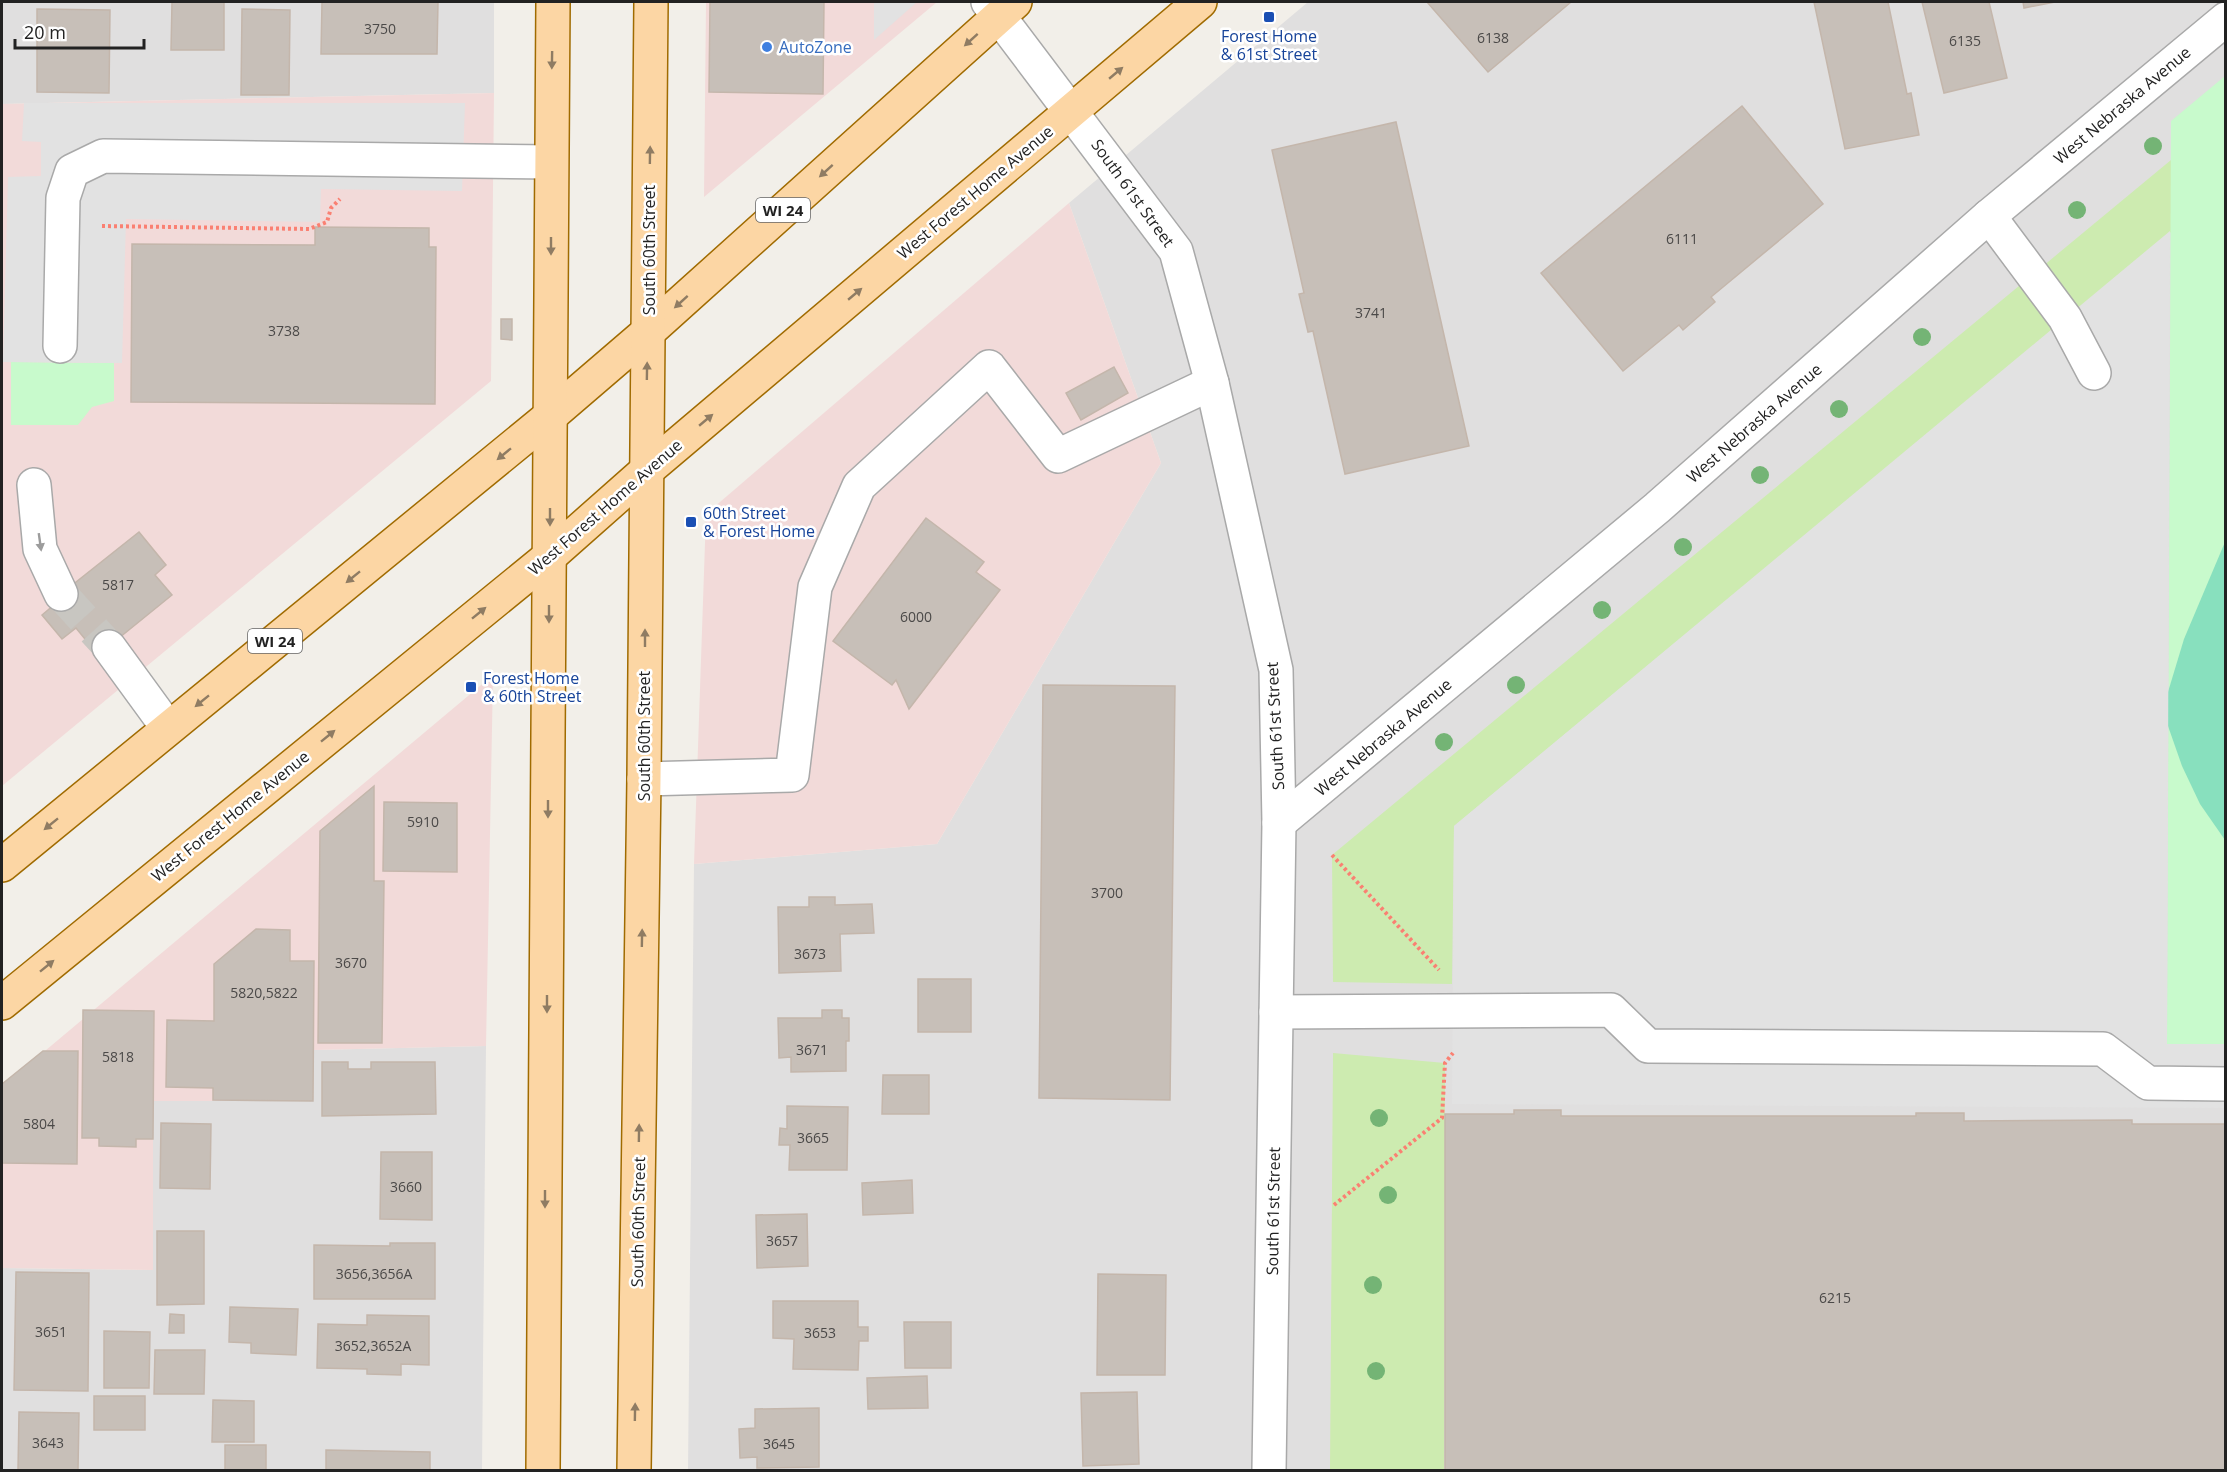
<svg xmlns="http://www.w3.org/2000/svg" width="2227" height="1472" font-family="'Open Sans',sans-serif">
	<rect width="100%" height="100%" fill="#f2efe9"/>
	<g fill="#e0dfdf">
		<path d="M2,2H494V93L2,104Z"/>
		<path d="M1308,2H2225V1470H688L694,864L937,844L1161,463L1069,203Z"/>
		<path d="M486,1046L482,1470H2V1268L152,1270L153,1101H313V1050Z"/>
	</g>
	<g fill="#f2dad9">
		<path d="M706,2H937L704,197Z"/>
		<path d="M494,93L491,381L2,786V104Z"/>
		<path d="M1069,203L1161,463L937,844L694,864L706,514Z"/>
		<path d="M493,675L486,1046L314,1050L313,1101H153V1270L2,1268V1087Z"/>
	</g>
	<g fill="#cdebb0">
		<path d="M2171,160V232L1454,826L1452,984L1333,982L1332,855Z"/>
		<path d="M1333,1053L1445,1063L1444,1470H1330Z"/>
	</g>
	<g fill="#c8facc">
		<path d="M2225,76V1045L2167,1044L2171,121Z"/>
		<path d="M11,362L114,363V401L92,407L78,425H11Z"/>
	</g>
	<path fill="#88e0be" d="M2225,542V840L2200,804L2182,766L2168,726V692L2184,639Z"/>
	<g fill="#e2e2e2">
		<path d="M874,2H917L874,40Z"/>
		<path d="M24,103H465L462,191L321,189L320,222L126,219L122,363L3,362L8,177L41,176V142L22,141Z"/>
		<path d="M2170,231L2167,1044H2225V1108L1452,1104L1454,826Z"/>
	</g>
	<g fill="#c7bfb8" stroke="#c4b6ab" stroke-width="1.5">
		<path d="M172,2H224V50H171Z"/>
		<path d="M322,2H438L437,54H321Z"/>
		<path d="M710,2H824L823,94L709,92Z"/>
		<path d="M1427,2H1571L1488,72Z"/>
		<path d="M1814,2H1888L1907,94L1911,93L1919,135L1845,149Z"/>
		<path d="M1922,2H1989L2007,78L1944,93Z"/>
		<path d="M2023,2H2055L2024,8Z"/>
		<path d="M37,9L110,10L109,93L37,92Z"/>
		<path d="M242,9L290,10L289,95H241Z"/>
		<path d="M1742,106L1823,204L1711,297L1715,302L1683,330L1679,325L1623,371L1541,273Z"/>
		<path d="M1396,122L1469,446L1345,474L1313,331L1308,332L1299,294L1304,293L1272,150Z"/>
		<path d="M315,227L429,228V247H436L435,404L131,402L132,244L315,245Z"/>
		<path d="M501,319H512V340L501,339Z"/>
		<path d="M1114,367L1128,393L1081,420L1066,393Z"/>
		<path d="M926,518L984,562L976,572L1000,590L909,709L896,680L892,685L833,641Z"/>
		<path d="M139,532L166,565L155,575L172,595L98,655L76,628L62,639L42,615L55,604L61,594Z"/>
		<path d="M1043,685L1175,686L1170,1100L1039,1098Z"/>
		<path d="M374,786V881H384L382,1043H318L320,831Z"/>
		<path d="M384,802L457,803V872L383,871Z"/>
		<path d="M809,897H835V905L872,904L874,933L840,934L841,971L779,973L778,907H809Z"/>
		<path d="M256,929L290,930V961H314L313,1101L213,1100V1088L166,1087L167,1020L214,1021V964Z"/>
		<rect x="918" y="979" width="53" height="53"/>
		<path d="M83,1010L154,1011L153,1139H136V1147L99,1146V1138H82Z"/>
		<path d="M822,1010H842V1018H849V1041H846V1071L791,1072V1057L779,1058L778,1018H822Z"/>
		<path d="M43,1051H78L77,1164L2,1163V1084Z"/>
		<path d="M322,1062H348V1069H371V1062H435L436,1114L322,1116Z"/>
		<path d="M883,1075H929V1114H882Z"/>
		<path d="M787,1106L848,1107L847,1170H789L790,1145H779L780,1128L787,1129Z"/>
		<path d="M1514,1110H1561V1116H1916V1113H1964V1121L2132,1120V1124H2226V1470H1445V1114H1514Z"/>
		<path d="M161,1123L211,1124L210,1189L160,1188Z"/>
		<path d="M381,1152H432V1220L380,1219Z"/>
		<path d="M912,1180L913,1213L863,1215L862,1183Z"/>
		<path d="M807,1214L808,1266L757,1268L756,1215Z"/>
		<path d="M157,1231H204V1304L157,1305Z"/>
		<path d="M390,1243H435V1299H314V1245L390,1246Z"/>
		<path d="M16,1272L89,1273L88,1391L14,1390Z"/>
		<path d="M1098,1274L1166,1275L1165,1375H1097Z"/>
		<path d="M773,1301H858V1327H868V1341H859L858,1370L793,1369L794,1339L773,1338Z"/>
		<path d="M230,1307L298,1309L296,1355L251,1353V1343L229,1342Z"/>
		<path d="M170,1314L184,1315V1333H169Z"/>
		<path d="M367,1315L429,1316V1365L401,1364V1375L367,1374V1369L317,1368L318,1324L367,1325Z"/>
		<path d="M904,1322H951V1368H905Z"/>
		<path d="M104,1331L150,1332L149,1388H104Z"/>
		<path d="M155,1350H205L204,1394H154Z"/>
		<path d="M927,1376L928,1408L868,1409L867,1378Z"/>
		<path d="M1137,1392L1139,1464L1083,1466L1081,1393Z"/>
		<rect x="94" y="1396" width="51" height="34"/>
		<path d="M213,1400L254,1401V1442H212Z"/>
		<path d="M819,1408V1467L757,1468V1457L740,1458L739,1429L755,1428V1409Z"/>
		<path d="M19,1412L79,1413L78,1470H18Z"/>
		<rect x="225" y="1445" width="41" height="25"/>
		<path d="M326,1450L430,1452V1470H326Z"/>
	</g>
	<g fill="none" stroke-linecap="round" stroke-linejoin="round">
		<path stroke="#c8c6c1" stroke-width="33" stroke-dasharray="33 16" stroke-linecap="butt" d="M61,594L109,647"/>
		<defs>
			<g id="minor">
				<path d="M988,2L1176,251L1212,383L1276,670L1279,823L1269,1470"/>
				<path d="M1989,216L2065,318L2094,373"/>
				<path d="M60,346L63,198L72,171L103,156L551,162"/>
				<path d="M34,485L40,549L61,594"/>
				<path d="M109,647L168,728"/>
				<path d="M644,779L792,775L815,587L859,486L989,367L1058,456L1212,383"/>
				<path d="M1279,823L1657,508L1989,216L2226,19"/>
				<path d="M1276,1012L1611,1010L1648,1046L2103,1049L2148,1083L2226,1084"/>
			</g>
			<g id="major">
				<path d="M2,865L549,417L648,332L1015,2"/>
				<path d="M2,1003L550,556L646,471L1200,2"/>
				<path d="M543,1470L553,2"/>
				<path d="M634,1470L644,779L651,2"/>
			</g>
		</defs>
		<use href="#minor" stroke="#a9a9a9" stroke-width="36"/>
		<use href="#major" stroke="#a06b00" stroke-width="36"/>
		<g stroke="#fa8072" stroke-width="4" stroke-dasharray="3 3" stroke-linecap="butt">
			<path d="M102,226L309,229L327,222L331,208L340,199"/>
			<path d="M1332,855L1439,970"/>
			<path d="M1334,1205L1442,1118L1445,1063L1453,1053"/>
		</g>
		<use href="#minor" stroke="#fff" stroke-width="33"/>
		<use href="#major" stroke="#fcd6a4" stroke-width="33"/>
	</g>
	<g fill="#74b475">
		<circle cx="2153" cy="146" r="9"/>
		<circle cx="2077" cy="210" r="9"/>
		<circle cx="1922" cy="337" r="9"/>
		<circle cx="1839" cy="409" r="9"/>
		<circle cx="1760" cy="475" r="9"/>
		<circle cx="1683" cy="547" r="9"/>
		<circle cx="1602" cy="610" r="9"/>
		<circle cx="1516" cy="685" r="9"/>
		<circle cx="1444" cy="742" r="9"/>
		<circle cx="1379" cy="1118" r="9"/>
		<circle cx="1388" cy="1195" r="9"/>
		<circle cx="1373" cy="1285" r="9"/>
		<circle cx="1376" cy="1371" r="9"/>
	</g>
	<defs><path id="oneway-solid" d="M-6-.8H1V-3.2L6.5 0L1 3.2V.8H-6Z" transform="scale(1.5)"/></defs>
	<g fill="#8f7c63">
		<use href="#oneway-solid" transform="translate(971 40) rotate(138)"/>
		<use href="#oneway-solid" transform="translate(552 60) rotate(91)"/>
		<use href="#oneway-solid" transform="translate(1116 73) rotate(-40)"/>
		<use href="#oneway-solid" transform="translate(650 155) rotate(-89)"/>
		<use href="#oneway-solid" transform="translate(826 171) rotate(138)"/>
		<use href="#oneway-solid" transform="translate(551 246) rotate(90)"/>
		<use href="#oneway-solid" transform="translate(855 294) rotate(-40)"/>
		<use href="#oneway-solid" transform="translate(681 302) rotate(138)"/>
		<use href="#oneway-solid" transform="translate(647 371) rotate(-89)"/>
		<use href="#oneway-solid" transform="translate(706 420) rotate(-40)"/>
		<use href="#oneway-solid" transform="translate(504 454) rotate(141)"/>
		<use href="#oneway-solid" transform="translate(550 517) rotate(90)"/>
		<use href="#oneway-solid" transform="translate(353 577) rotate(141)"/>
		<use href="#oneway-solid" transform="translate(479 613) rotate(-39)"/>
		<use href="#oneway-solid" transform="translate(549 614) rotate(90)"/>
		<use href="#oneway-solid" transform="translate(645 638) rotate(-90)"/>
		<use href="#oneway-solid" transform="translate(202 701) rotate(141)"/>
		<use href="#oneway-solid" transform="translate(328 736) rotate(-39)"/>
		<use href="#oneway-solid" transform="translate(548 809) rotate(90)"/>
		<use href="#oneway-solid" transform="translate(51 824) rotate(141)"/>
		<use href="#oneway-solid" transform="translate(642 938) rotate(-89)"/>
		<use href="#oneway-solid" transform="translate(47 966) rotate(-39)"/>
		<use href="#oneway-solid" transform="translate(547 1004) rotate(90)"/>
		<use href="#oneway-solid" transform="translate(639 1133) rotate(-89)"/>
		<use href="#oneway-solid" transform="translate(545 1199) rotate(90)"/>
		<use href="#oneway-solid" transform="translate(635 1412) rotate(-89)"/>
	</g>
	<use fill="#9c9c9c" href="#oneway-solid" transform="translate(40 542) rotate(82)"/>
	<g fill="#1a4fb4" stroke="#fff" stroke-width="2">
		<rect x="1263" y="11" width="12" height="12" rx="3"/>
		<rect x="685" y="516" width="12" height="12" rx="3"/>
		<rect x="465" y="681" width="12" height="12" rx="3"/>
	</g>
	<circle fill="#3f7fe0" stroke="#fff" stroke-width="2" cx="767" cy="47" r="6"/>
	<g text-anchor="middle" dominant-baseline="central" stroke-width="5" stroke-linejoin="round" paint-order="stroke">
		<g font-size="14" fill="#4b4948">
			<text x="380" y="28">3750</text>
			<text x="1493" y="37">6138</text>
			<text x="1965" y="40">6135</text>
			<text x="1682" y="238">6111</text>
			<text x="1371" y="312">3741</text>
			<text x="284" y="330">3738</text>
			<text x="118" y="584">5817</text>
			<text x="916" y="616">6000</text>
			<text x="423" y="821">5910</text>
			<text x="1107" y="892">3700</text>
			<text x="810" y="953">3673</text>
			<text x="351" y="962">3670</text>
			<text x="264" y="992">5820,5822</text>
			<text x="812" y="1049">3671</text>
			<text x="118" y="1056">5818</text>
			<text x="39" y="1123">5804</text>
			<text x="813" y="1137">3665</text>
			<text x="406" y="1186">3660</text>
			<text x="782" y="1240">3657</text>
			<text x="374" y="1273">3656,3656A</text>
			<text x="1835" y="1297">6215</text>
			<text x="51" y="1331">3651</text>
			<text x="820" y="1332">3653</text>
			<text x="373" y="1345">3652,3652A</text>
			<text x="48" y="1442">3643</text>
			<text x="779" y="1443">3645</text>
		</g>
		<g fill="#fff" stroke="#646464" stroke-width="1.5">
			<rect x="756" y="198" width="54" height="24" rx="4.5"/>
			<rect x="248" y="629" width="54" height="24" rx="4.5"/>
		</g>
		<g font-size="15" font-weight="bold" fill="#222">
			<text x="783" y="210">WI 24</text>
			<text x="275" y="641">WI 24</text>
		</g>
		<g font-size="16" fill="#164399" stroke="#fff" text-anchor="start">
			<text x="1269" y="36" text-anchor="middle">Forest Home<tspan x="1269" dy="18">&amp; 61st Street</tspan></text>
			<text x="703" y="513">60th Street<tspan x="703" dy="18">&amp; Forest Home</tspan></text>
			<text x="483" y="678">Forest Home<tspan x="483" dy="18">&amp; 60th Street</tspan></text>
		</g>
		<g font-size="16" fill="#366cbe" stroke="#fff" text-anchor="start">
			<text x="779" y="47">AutoZone</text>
		</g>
		<g font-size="16" fill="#222" stroke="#fff">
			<text transform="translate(2122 105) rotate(-40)">West Nebraska Avenue</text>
			<text transform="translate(975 192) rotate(-40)">West Forest Home Avenue</text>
			<text transform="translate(1133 193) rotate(54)">South 61st Street</text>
			<text transform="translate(649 250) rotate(-90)">South 60th Street</text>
			<text transform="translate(1754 423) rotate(-41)">West Nebraska Avenue</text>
			<text transform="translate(605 507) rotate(-41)">West Forest Home Avenue</text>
			<text transform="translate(1275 726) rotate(-93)">South 61st Street</text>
			<text transform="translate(644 736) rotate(-90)">South 60th Street</text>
			<text transform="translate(1383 737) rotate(-40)">West Nebraska Avenue</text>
			<text transform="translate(230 816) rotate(-39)">West Forest Home Avenue</text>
			<text transform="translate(1273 1211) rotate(-89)">South 61st Street</text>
			<text transform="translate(638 1222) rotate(-89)">South 60th Street</text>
		</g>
	</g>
	<rect width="2227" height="1472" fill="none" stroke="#222222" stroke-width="6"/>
	<path d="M15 39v9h129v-9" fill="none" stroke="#222222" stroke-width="3"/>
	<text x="24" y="39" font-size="18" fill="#222222" stroke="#ffffff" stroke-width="4.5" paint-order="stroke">20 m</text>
</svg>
